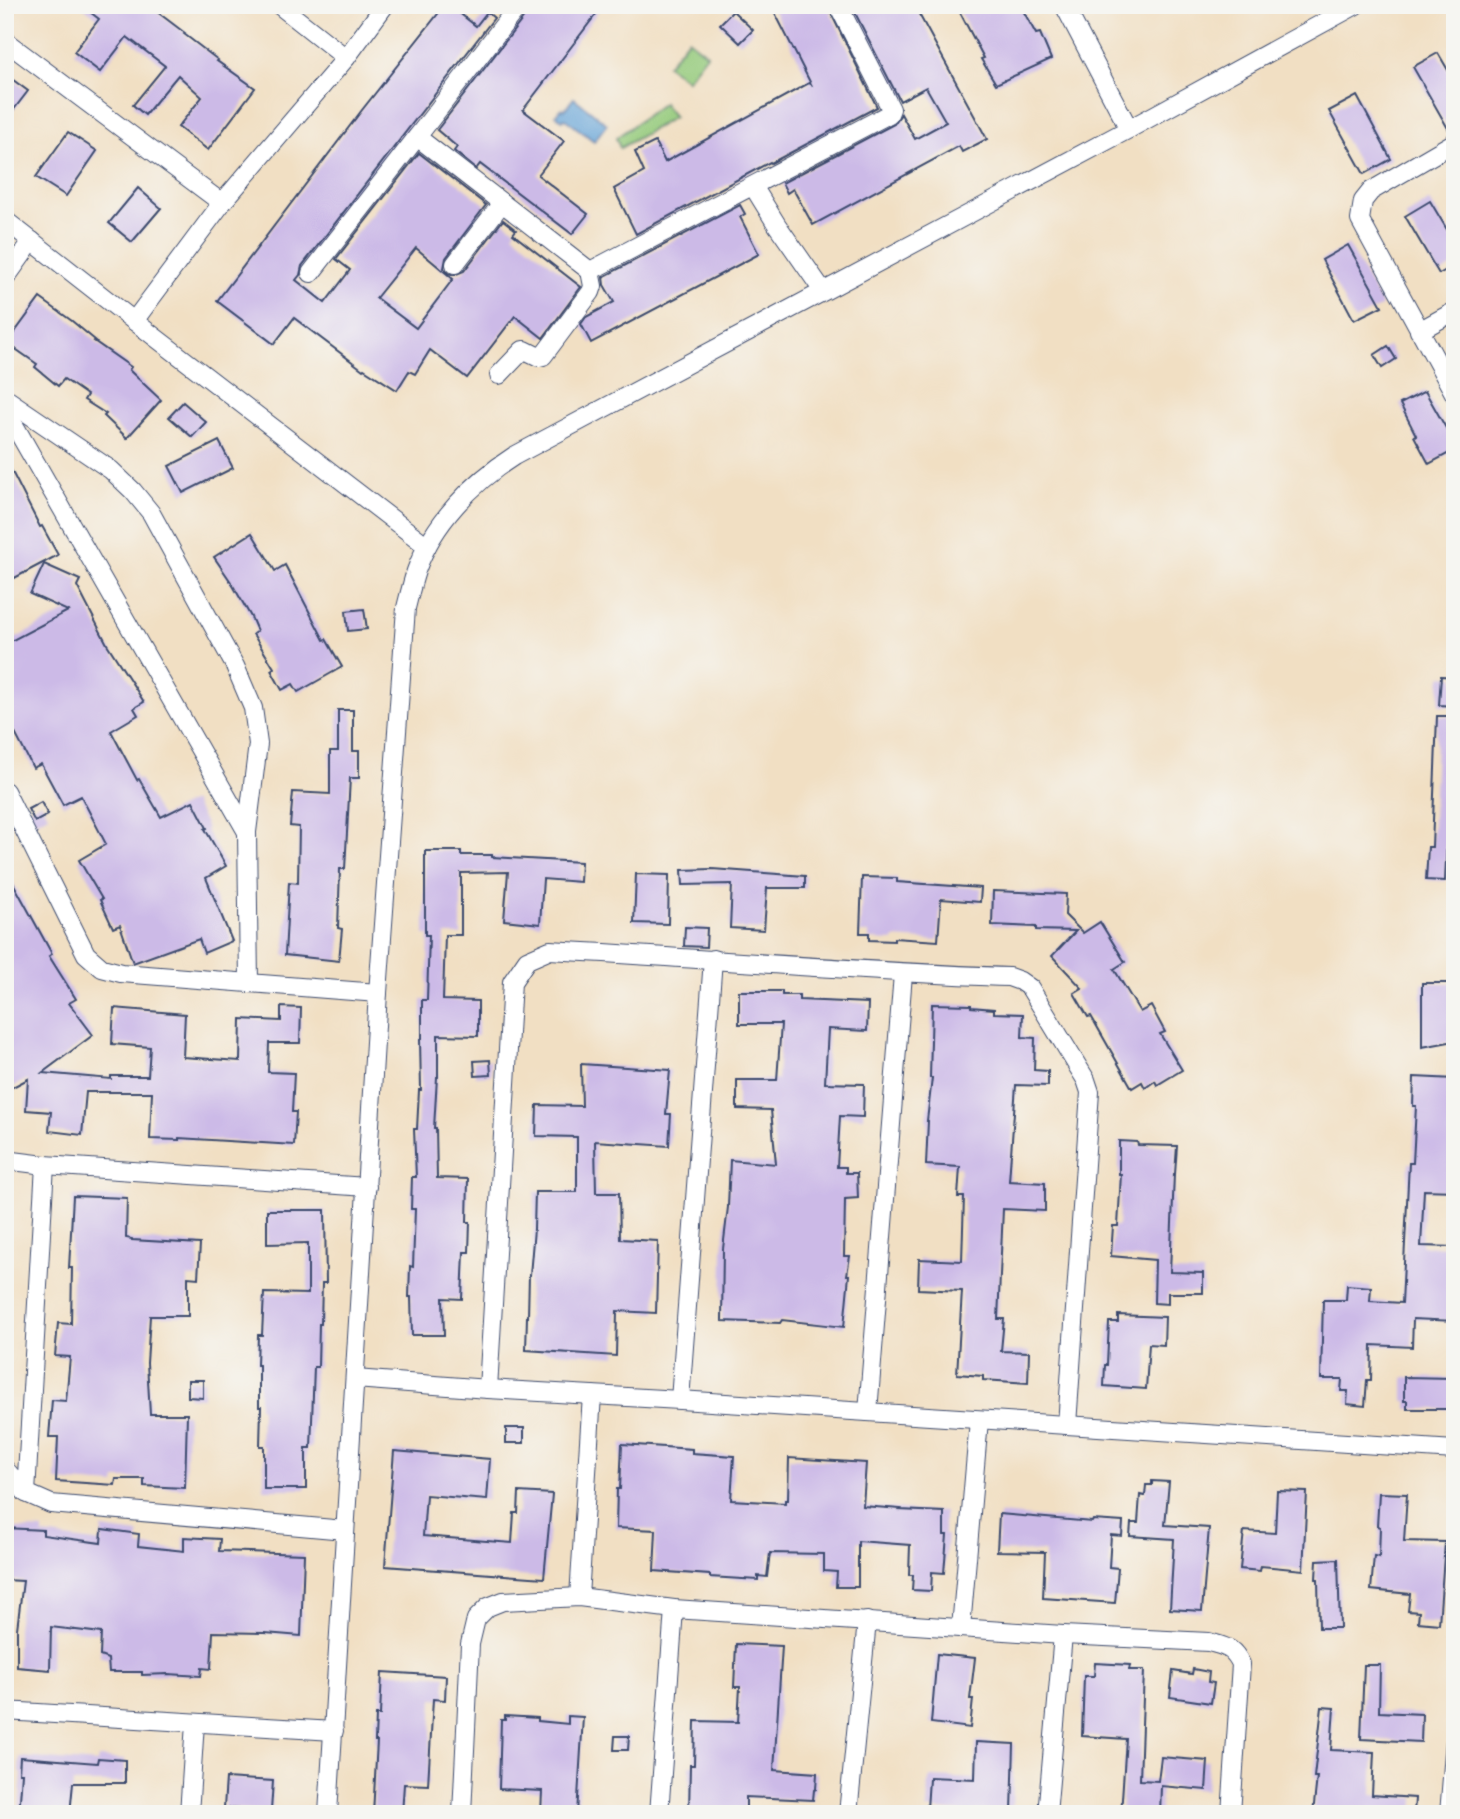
<svg xmlns="http://www.w3.org/2000/svg" width="1460" height="1819" font-family="'IM FELL DW Pica',serif">
	<rect width="100%" height="100%" fill="#f6f6f2"/>
	<filter id="ink" filterUnits="userSpaceOnUse"><feTurbulence type="fractalNoise" baseFrequency=".0143" numOctaves="2"/><feDisplacementMap in="SourceGraphic" scale="14" xChannelSelector="R" yChannelSelector="G"/><feConvolveMatrix kernelMatrix="1 2 1 2 8 2 1 2 1" color-interpolation-filters="sRGB"/></filter>
	<filter id="wash" filterUnits="userSpaceOnUse"><feTurbulence type="fractalNoise" baseFrequency=".00686" numOctaves="4" result="noise"/><feDisplacementMap in="SourceGraphic" scale="28" xChannelSelector="R" yChannelSelector="G"/><feGaussianBlur stdDeviation="1.57" result="paint"/><feColorMatrix in="noise" values="0 0 0 0 0 0 0 0 0 0 0 0 0 0 0 0 0 1.4 0 .05"/><feComposite in="paint" operator="in"/></filter>
	<g filter="url(#wash)">
		<rect width="100%" height="100%" fill="#f1dfc3"/>
		<g fill="#95ca7c" stroke="#587c6d" stroke-width="2">
			<path d="M688,39L707,54L687,80L667,65Z"/>
			<path d="M663,103L674,117L620,148L616,138Z"/>
		</g>
		<path fill="#64a2d6" stroke="#40689a" stroke-width="2" d="M574,98L607,124L594,141L564,118L562,120L556,115L562,108L564,110Z"/>
		<g id="blocks">
			<g fill="#ccbae7" fill-rule="evenodd">
				<path d="M81,5H148L185,33L184,34L218,60L217,61L255,88L208,150L178,127L202,97L178,75L145,115L133,105L165,66L127,37L100,72L74,52L99,19Z"/>
				<path d="M445,5H449L476,26L487,12L494,18L302,266L300,275L296,280L325,303L350,270L336,259L419,153L486,205L446,258L444,268L448,273L454,275L464,271L503,220L516,230L513,234L581,287L543,338L515,316L467,378L430,350L415,374L409,371L397,390L364,369L363,370L294,318L274,344L217,301L362,110ZM416,248L453,279L416,328L376,298Z"/>
				<path d="M531,5H603L523,110L564,141L538,175L588,214L572,234L480,164L476,169L454,151L457,147L437,130L528,12Z"/>
				<path d="M771,5H827L877,107L771,163L770,162L636,234L614,189L644,172L635,152L655,142L665,162L809,83L811,84Z"/>
				<path d="M851,5H914L987,139L962,152L959,146L813,225L793,189L787,193L782,183L894,124L901,114L915,139L946,122L926,87L900,101Z"/>
				<path d="M956,5H1020L1036,34L1040,33L1051,59L996,84L981,59L984,58Z"/>
				<path d="M733,11L753,30L740,43L720,24Z"/>
				<path d="M1438,53L1455,82V131L1450,132L1413,67Z"/>
				<path d="M5,74L28,91L5,121Z"/>
				<path d="M1357,96L1391,159L1364,174L1329,111Z"/>
				<path d="M68,132L97,151L66,196L36,177Z"/>
				<path d="M138,188L161,208L132,242L109,223Z"/>
				<path d="M1430,201L1455,243V265L1439,274L1405,216Z"/>
				<path d="M740,205L745,214L740,217L759,254L591,343L581,324L586,317L614,302L604,285L603,277Z"/>
				<path d="M1348,245L1382,306L1354,320L1322,260Z"/>
				<path d="M40,298L72,321L95,340L94,341L131,367L129,370L161,400L127,438L104,416L106,414L84,400L87,395L64,379L58,386L35,367L37,364L7,343Z"/>
				<path d="M1388,346L1396,359L1382,368L1374,355Z"/>
				<path d="M1425,391L1455,444V450L1429,464L1414,436L1416,435L1400,404Z"/>
				<path d="M183,402L206,422L192,437L169,417Z"/>
				<path d="M219,441L233,468L183,493L169,466Z"/>
				<path d="M5,458L40,527L42,526L58,555L5,583Z"/>
				<path d="M252,533L275,571L285,565L324,640L326,639L342,667L298,692L293,684L282,690L271,670L274,668L253,634L257,631L251,617L231,582L214,557Z"/>
				<path d="M44,564L80,580L77,586L107,644L144,702L134,708L138,715L111,731L137,780L139,779L161,817L193,801L207,828L205,829L226,866L206,878L232,941L204,953L199,939L133,963L120,925L113,928L100,900L102,899L79,860L106,844L81,796L63,805L41,764L33,768L14,731L10,733L5,724V644L68,611L30,594Z"/>
				<path d="M364,609L367,629L348,631L346,611Z"/>
				<path d="M1441,676L1455,677L1454,706L1439,705Z"/>
				<path d="M338,710H353V751H359V778H350L345,869H340L338,928L342,929L339,961L285,955L289,882L298,883L299,827L290,826L293,792L330,794V751H338Z"/>
				<path d="M1437,716H1452L1451,762L1455,763V837H1447L1445,881L1426,880L1428,847H1432Z"/>
				<path d="M41,802L48,815L35,822L28,809Z"/>
				<path d="M425,851H461V855H492V857L581,862L580,882L543,879L540,924L504,920L508,872L461,873V935H445L443,1000L478,1001V1036L438,1035V1077H437L434,1128H436L437,1178L468,1179L467,1222H470L469,1252H464L462,1299L443,1298L444,1335H412L411,1297H409L410,1266L413,1267L415,1209H411L412,1177H416L414,1129H417L419,1090H421L420,1039H422V1000H427L429,935H425Z"/>
				<path d="M5,868L52,954L49,956L76,999L69,1003L93,1035L42,1073L111,1079V1076H148L150,1047L112,1044L114,1008L185,1014L183,1057L240,1061L241,1019L281,1021V1007L301,1008L300,1043H269L268,1072L294,1073L292,1112H296L294,1145L179,1138V1140L150,1139L152,1092H86L82,1135L49,1131L51,1112L26,1110L28,1079L5,1091Z"/>
				<path d="M712,869L805,876V888H767L764,930L730,928L732,884L683,885L682,870Z"/>
				<path d="M636,874L669,875L668,924L634,923Z"/>
				<path d="M862,877L897,878V882L981,888L980,902L941,899L938,941L894,938V941L869,940V933H860Z"/>
				<path d="M993,891L1066,894L1065,915L1083,933L1100,922L1125,962L1114,969L1140,1012L1151,1006L1165,1032L1160,1034L1182,1070L1157,1085L1155,1081L1145,1088L1142,1082L1132,1088L1091,1016L1088,1017L1074,993L1082,988L1052,956L1076,931L1036,930V927L992,925Z"/>
				<path d="M685,927L707,928L706,947L684,946Z"/>
				<path d="M1422,983H1455V1041L1422,1047Z"/>
				<path d="M739,991H782V995H799V1000L868,1003L867,1031L828,1029L825,1083L864,1084L863,1117L840,1116L837,1167H846V1173H857L858,1198L845,1199L844,1256H850L847,1275H849L844,1327L782,1320L780,1323L722,1321L723,1249L728,1207L730,1160L776,1164L771,1110L737,1109V1080H777L781,1024H739Z"/>
				<path d="M932,1004L971,1005V1007L994,1009V1013L1023,1014L1022,1037L1035,1038L1034,1070L1048,1071V1086L1016,1085L1009,1181L1045,1183V1211L1003,1209L998,1319H1004L1001,1351L1029,1352L1028,1383L983,1380V1376L957,1374L962,1291L918,1289L919,1259L962,1261L964,1197H958L960,1167L926,1165L928,1121H927L932,1078H930Z"/>
				<path d="M490,1060L491,1075L475,1076L474,1061Z"/>
				<path d="M581,1064L670,1070L666,1114H671L669,1146L595,1141L596,1193H619L620,1239L658,1241L656,1313L617,1311L616,1356L526,1350L527,1317H528L529,1275H530L534,1229L535,1192H577V1137L536,1136L537,1105L582,1106Z"/>
				<path d="M1414,1077L1455,1079V1191L1424,1190L1421,1246L1455,1247V1321L1413,1319L1412,1347L1372,1345L1371,1380H1367L1365,1406L1347,1404L1348,1391H1341L1342,1379H1321L1323,1300H1346L1347,1285L1371,1287L1370,1301L1402,1303L1409,1163H1413L1416,1106H1413Z"/>
				<path d="M1119,1141L1137,1142L1138,1145L1177,1146L1175,1174H1174L1170,1272L1203,1273V1293H1168V1304L1154,1303L1155,1260L1111,1256L1113,1226H1118L1121,1174H1119Z"/>
				<path d="M73,1196L127,1198L126,1238L132,1239V1240L200,1244L198,1278L188,1277V1316H150L147,1363L150,1414H187L185,1488L144,1486V1479H116L115,1485L56,1481L58,1437H49L52,1400L66,1401L70,1357L55,1356L58,1323L71,1324L72,1268H69Z"/>
				<path d="M267,1210H325L326,1283H322L321,1324H319L318,1367H314L311,1448H306V1489H264V1446H260L261,1407H259V1365H257L258,1335H262L264,1293L308,1294V1243L267,1244Z"/>
				<path d="M1118,1315L1165,1317L1164,1345L1149,1344L1146,1389L1104,1386L1105,1365H1107L1109,1322H1118Z"/>
				<path d="M1404,1377L1453,1378L1452,1409H1407V1401H1404Z"/>
				<path d="M188,1380H203V1398L188,1397Z"/>
				<rect x="506" y="1428" width="18" height="15"/>
				<path d="M622,1444L692,1449V1453L734,1456L731,1500L785,1503V1500H788L789,1458L866,1463L863,1506L901,1509L900,1510L944,1512V1535H947L944,1573L932,1572L931,1591L912,1590L913,1575H909L910,1545L858,1541V1587H836L837,1572L824,1571V1554L770,1553L767,1577L758,1576V1580L710,1577V1575L654,1571L656,1530L616,1528L617,1489H620Z"/>
				<path d="M394,1451L490,1459L487,1500L426,1495L423,1536L512,1543L514,1513H518L519,1492L552,1494L544,1578L385,1566Z"/>
				<path d="M1152,1481L1169,1482L1165,1525L1209,1528L1202,1611L1170,1609L1174,1539L1130,1536L1131,1523H1138L1140,1495L1145,1496L1146,1485H1152Z"/>
				<path d="M1277,1491L1307,1492L1303,1570L1261,1566L1260,1571L1240,1569L1244,1531L1275,1533Z"/>
				<path d="M1379,1493L1407,1494L1404,1541L1445,1542L1439,1624L1418,1622L1419,1612L1408,1611L1410,1594L1371,1590L1374,1556L1379,1557L1380,1527L1377,1526Z"/>
				<path d="M999,1514L1092,1522L1093,1520L1123,1522L1122,1536L1111,1535L1109,1567L1118,1568L1115,1603L1043,1598L1045,1552L997,1551Z"/>
				<path d="M5,1528L43,1530V1535L101,1543L102,1529L139,1534L138,1546L184,1551V1537L220,1539L219,1551L304,1554L301,1636L265,1633L213,1632L211,1669L202,1668L201,1676L168,1674L142,1675V1672H109L108,1659L100,1656L101,1633L51,1627L50,1670L17,1667V1629L23,1581L5,1580Z"/>
				<path d="M1338,1559L1340,1628H1319L1318,1579H1316L1317,1560Z"/>
				<path d="M736,1644L782,1646L774,1770L817,1773L816,1789L814,1790L813,1800L746,1797V1814H689L690,1765H694L695,1721L738,1722L740,1687H734Z"/>
				<path d="M937,1654L975,1658L970,1699H973L970,1728L931,1723Z"/>
				<path d="M1095,1663L1130,1665L1129,1670H1144L1140,1780L1158,1781L1161,1757L1208,1761L1206,1790L1161,1786L1160,1814H1121L1126,1739L1082,1736L1084,1676H1094Z"/>
				<path d="M1364,1665H1380L1379,1712L1422,1714L1421,1742L1361,1739Z"/>
				<path d="M1193,1669L1209,1672L1208,1682L1214,1683L1211,1703L1170,1697L1173,1671L1192,1674Z"/>
				<path d="M382,1672L446,1676L445,1700L433,1699L428,1785L404,1784L402,1814H373L377,1741H375L376,1715H380Z"/>
				<path d="M1322,1707L1334,1708L1331,1750L1374,1752L1372,1795L1415,1798L1414,1814H1313L1317,1777H1314Z"/>
				<path d="M505,1716L538,1718V1721L568,1724V1716L583,1717L577,1814H541L542,1791L499,1789L501,1720H505Z"/>
				<path d="M615,1736H629L628,1750H614Z"/>
				<path d="M976,1742L1014,1744L1012,1812L974,1810V1813L927,1809L929,1779H930V1777L975,1779Z"/>
				<path d="M20,1757L97,1763L98,1758L125,1760V1783H73L70,1814H19L22,1773H19Z"/>
				<path d="M226,1778L273,1781L271,1811L224,1808Z"/>
			</g>
		</g>
	</g>
	<g filter="url(#ink)">
		<use href="#blocks" fill-opacity="0" stroke="#3b496d" stroke-width="2"/>
		<g fill="none" stroke-linecap="round" stroke-linejoin="round">
			<defs>
				<g id="street">
					<path d="M279,5L346,58"/>
					<path d="M519,5L417,137L590,271L889,114L891,109L838,5"/>
					<path d="M1064,5L1129,129"/>
					<path d="M5,41L222,203"/>
					<path d="M1455,142L1371,191L1363,201L1360,220L1455,395"/>
					<path d="M753,186L777,225L823,291"/>
					<path d="M5,220L134,321L427,546"/>
					<path d="M455,264L502,203"/>
					<path d="M311,273L417,137"/>
					<path d="M5,279L32,241"/>
					<path d="M134,321L222,203L346,58L385,5"/>
					<path d="M1419,331L1455,311"/>
					<path d="M499,375L523,350H525L539,357L543,356L591,292L593,286L590,271"/>
					<path d="M5,398L111,470L133,491L151,513L235,666L253,708L258,744L247,832L249,983"/>
					<path d="M5,409L247,832"/>
					<path d="M5,791L86,954L102,968L121,973L378,993"/>
					<path d="M5,1160L45,1165L367,1187"/>
					<path d="M355,1379L488,1389L680,1400L1455,1450"/>
					<path d="M488,1389L512,982L527,960L550,950C703,958 856,972 1009,977L1020,981L1030,988L1086,1080L1090,1092L1067,1425"/>
					<path d="M680,1400L713,959"/>
					<path d="M868,1412L903,974"/>
					<path d="M5,1469L26,1493L51,1504L345,1530"/>
					<path d="M26,1493L45,1165"/>
					<path d="M579,1597L592,1395"/>
					<path d="M961,1628L979,1420"/>
					<path d="M5,1711L334,1731"/>
					<path d="M189,1814L195,1723"/>
					<path d="M328,1814L378,993L406,608C409,596 412,583 416,571C433,523 472,483 514,456L1129,129L1356,5"/>
					<path d="M462,1814L470,1644L476,1619L488,1607L503,1601L579,1597L674,1609L1063,1635L1209,1642C1226,1647 1233,1647 1241,1664L1231,1814"/>
					<path d="M659,1814L674,1609"/>
					<path d="M848,1814L867,1621"/>
					<path d="M1047,1814L1063,1635"/>
					<path d="M1449,1814L1455,1740"/>
				</g>
			</defs>
			<use href="#street" stroke="#3b496d" stroke-width="20"/>
			<use href="#street" stroke="#fff" stroke-width="18"/>
		</g>
	</g>
	<rect width="1460" height="1819" fill="none" stroke="#f6f6f2" stroke-width="28"/>
</svg>
